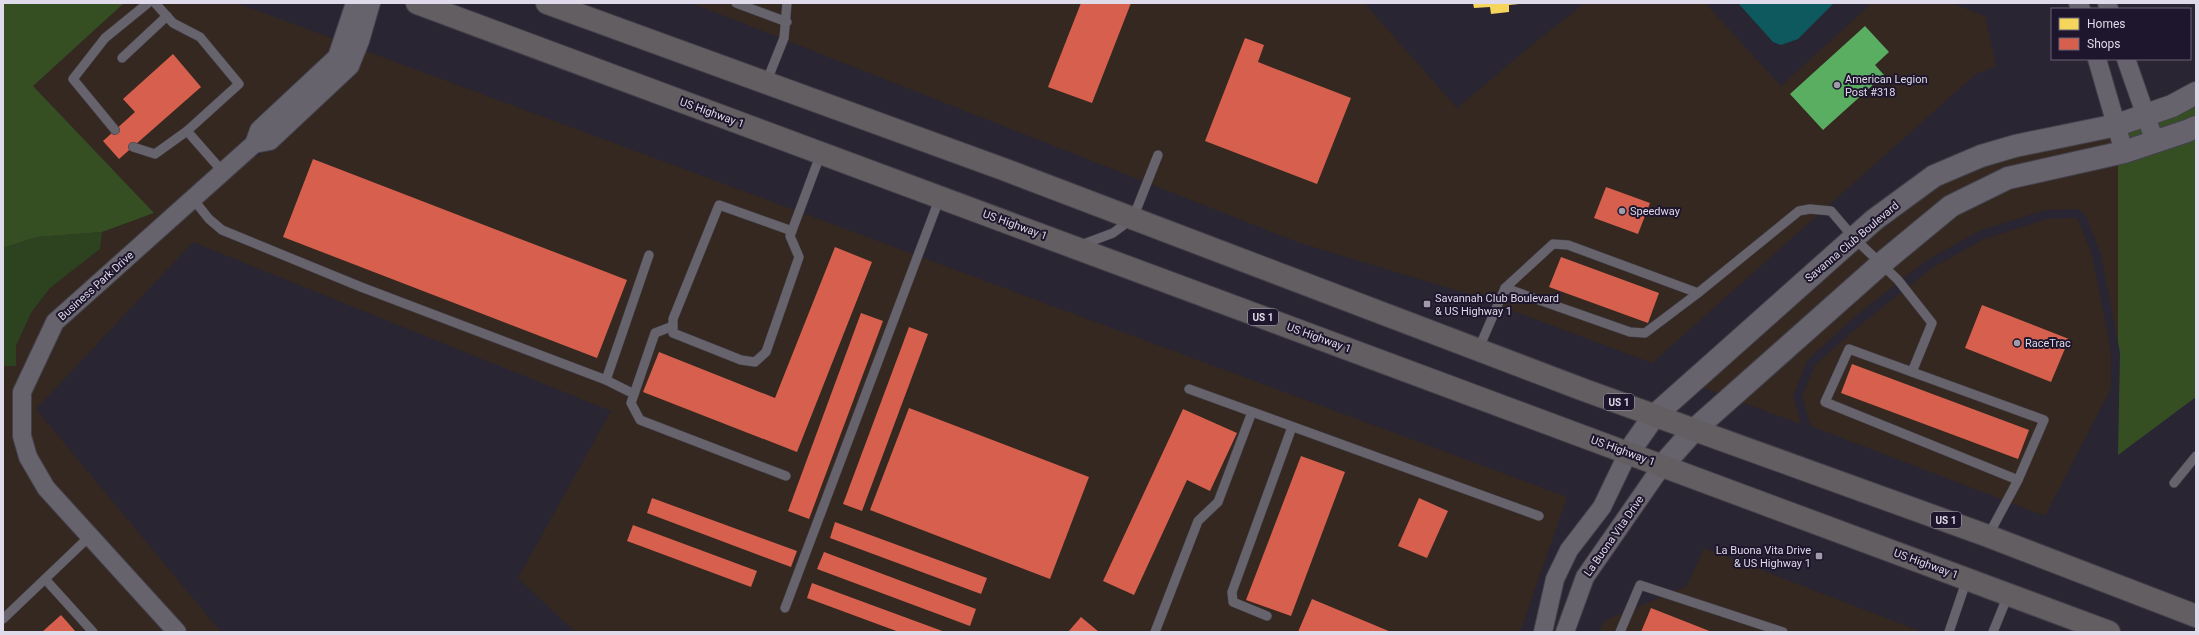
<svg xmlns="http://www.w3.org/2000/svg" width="2199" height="635" font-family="Roboto,sans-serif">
	<rect width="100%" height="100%" fill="#292532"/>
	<g fill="#352820">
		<path d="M124,3H236L334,39L329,51L253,122L247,136L242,138L244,143L254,154L259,157L261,153L276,148L356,73L366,51L1567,497L1520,632H575L518,578L611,411L193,242L36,409L221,632H3V366H16V346L31,313L50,288L100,249L102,232L154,213L33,86Z"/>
		<path d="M692,3H1364L1457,108L1544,35L1585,3H1705L1781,86L1872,3H1951L1985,16L1996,66L1976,74L1652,363L1468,294L1300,243Z"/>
		<path d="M2120,134L2118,144L2005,169L1720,394L1701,387L1880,227L1939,184L1985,165L2019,155Z"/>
		<path d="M2118,163V342L2101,254L2086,216L2079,209L2046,210L1981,230L1927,260L1853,318L1807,361L1793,396L1801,424L1741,402L1889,270L1956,214L2012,187Z"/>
		<path d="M2077,218L2092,255L2111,352V388L2045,516L1811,426L1802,397L1815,365L1859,326L1932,268L1984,239L2047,219Z"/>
		<path d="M1704,548L1922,632H1600L1604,621L1687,586Z"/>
	</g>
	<path fill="#2d421e" d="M102,232L100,249L50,288L31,313L16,346V366H3V248L37,237Z"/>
	<g fill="#364f22">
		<path d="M3,3H124L33,86L154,213L102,232L37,237L3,248Z"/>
		<path d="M2196,104V116L2183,123L2118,144L2127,132Z"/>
		<path d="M2196,138V397L2118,455L2120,353L2118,342V163Z"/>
	</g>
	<path fill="#0d595e" d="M1738,3H1834L1798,39L1781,45L1773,42Z"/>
	<path fill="#f6d55c" d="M1473,3H1519V4L1509,5V12L1491,14L1490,7L1474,8Z"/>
	<g fill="#d6604d">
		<path d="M1081,3H1131L1092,103L1048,87Z"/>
		<path d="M1245,38L1264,45L1258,62L1351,98L1317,184L1205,141Z"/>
		<path d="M173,54L201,87L119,159L103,141L135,112L123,99Z"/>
		<path d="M313,159L627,280L597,358L283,237Z"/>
		<path d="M1606,187L1650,203L1638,234L1594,218Z"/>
		<path d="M835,247L872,262L797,452L643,392L659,352L775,398Z"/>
		<path d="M1561,257L1659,293L1648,323L1549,287Z"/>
		<path d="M1982,305L2069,339L2051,382L1965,348Z"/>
		<path d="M861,313L883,321L809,519L788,511Z"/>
		<path d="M909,327L928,334L862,511L843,504Z"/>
		<path d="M1852,364L2029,430L2018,459L1841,393Z"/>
		<path d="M909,408L1089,477L1050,579L870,510Z"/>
		<path d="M1183,409L1237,433L1210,491L1187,480L1134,595L1103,581Z"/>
		<path d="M1301,456L1345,472L1291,616L1246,600Z"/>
		<path d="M652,498L797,551L791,567L647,513Z"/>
		<path d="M1419,498L1448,511L1427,558L1398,546Z"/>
		<path d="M835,522L987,578L981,594L830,538Z"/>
		<path d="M633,525L757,571L751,587L627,541Z"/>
		<path d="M824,552L976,609L970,626L817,569Z"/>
		<path d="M812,583L945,632H899L807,598Z"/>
		<path d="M1312,599L1391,632H1298Z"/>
		<path d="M1651,608L1712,632H1641Z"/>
		<path d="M61,615L76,632H42Z"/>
		<path d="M1081,617L1099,632H1068Z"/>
	</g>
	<path fill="#5aae61" d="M1865,26L1889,52L1875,65L1884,75L1823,130L1790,94Z"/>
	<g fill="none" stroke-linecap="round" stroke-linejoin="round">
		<defs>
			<g id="lane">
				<path d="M155,3L173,23L200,37L239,84L187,131L223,172"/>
				<path d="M736,3L787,22"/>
				<path d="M122,58L167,16"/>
				<path d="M766,83L784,38L787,3"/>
				<path d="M115,130L73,79L105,38L148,3"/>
				<path d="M133,147L155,154L187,131"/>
				<path d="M193,199L209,219L222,230L361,287L606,380L634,394"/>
				<path d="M792,231L719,205L673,319V333L741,360L755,362L766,352L799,257L790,236L821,153"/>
				<path d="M1081,245L1113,233L1133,218L1158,155"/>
				<path d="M1505,288L1630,332L1645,333L1698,293"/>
				<path d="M673,326L655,333L631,403L640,420L786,476"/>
				<path d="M1479,348L1505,288L1553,244L1568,245L1698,293L1799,211L1810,209L1831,211L1854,238L1898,280L1932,323L1912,372L1849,349L1825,402L2018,480L1988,536"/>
				<path d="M1912,372L2044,420L2018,480"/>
				<path d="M606,380L649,255"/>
				<path d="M1189,389L1539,516"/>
				<path d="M2174,483L2196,456"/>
				<path d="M45,579L93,632"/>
				<path d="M785,608L940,197"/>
				<path d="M1267,616L1233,602L1232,592L1292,427"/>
				<path d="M3,619L90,536"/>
				<path d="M1155,632L1198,521L1218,502L1252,412"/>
				<path d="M1620,632L1640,585L1783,632"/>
				<path d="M1949,632L1967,579"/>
				<path d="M1993,632L2008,595"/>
			</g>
			<g id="street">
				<path d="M2078,3L2081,9"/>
				<path d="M2107,3L2109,9"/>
				<path d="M2097,59L2124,152"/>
				<path d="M2126,59L2155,142"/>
				<path d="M254,144L259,130L337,57L355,3"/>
				<path d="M177,632L46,488L28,457L22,436V392L55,322L254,144L270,141L350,66L360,41L371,3"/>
				<path d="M1543,632L1555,579L1569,550L1602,507L1628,453"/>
				<path d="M1565,632L1585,577L1662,466"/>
			</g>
			<g id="secondary">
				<path d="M1628,453L1654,416L1874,220L1934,176L1981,156L2015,146L2117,125L2172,106L2196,93"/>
				<path d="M1662,466L1694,430L1882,263L1951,206L2008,178L2124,152L2187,131L2196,127"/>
			</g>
			<g id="primary">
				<path d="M417,3L2109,632"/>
				<path d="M547,3L1003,169L1584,390L1988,536L2196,616"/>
			</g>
		</defs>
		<use href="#lane" stroke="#43404b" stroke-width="10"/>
		<use href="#street" stroke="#43404b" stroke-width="20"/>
		<use href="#secondary" stroke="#43404b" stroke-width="24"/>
		<use href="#primary" stroke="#43404b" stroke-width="24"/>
		<use href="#lane" stroke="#66636d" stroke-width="9"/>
		<use href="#street" stroke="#66636d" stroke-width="18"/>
		<use href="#secondary" stroke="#66636d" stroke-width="22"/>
		<use href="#primary" stroke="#635e61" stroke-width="22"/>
	</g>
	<g fill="#9f9baa" stroke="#1e162c" stroke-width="1.5">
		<circle cx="1837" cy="85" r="4"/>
		<circle cx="1622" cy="211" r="4"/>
		<rect x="1423" y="300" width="8" height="8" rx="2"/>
		<circle cx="2017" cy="343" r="4"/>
		<rect x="1815" y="552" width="8" height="8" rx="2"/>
	</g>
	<g text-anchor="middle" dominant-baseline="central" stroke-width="4" stroke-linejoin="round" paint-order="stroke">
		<g fill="#1e162c" stroke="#a5a0b1" stroke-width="1">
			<rect x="1248" y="309" width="30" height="16" rx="3"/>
			<rect x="1604" y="394" width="30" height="16" rx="3"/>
			<rect x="1931" y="512" width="30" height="16" rx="3"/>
		</g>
		<g font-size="10" font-weight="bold" fill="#dfdbea">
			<text x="1263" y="317">US 1</text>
			<text x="1619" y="402">US 1</text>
			<text x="1946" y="520">US 1</text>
		</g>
		<g font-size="11" fill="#dfdbea" stroke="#1e162c" text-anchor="start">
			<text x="1845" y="79">American Legion<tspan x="1845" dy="13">Post #318</tspan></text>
			<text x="1630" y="211">Speedway</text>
			<text x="1435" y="298">Savannah Club Boulevard<tspan x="1435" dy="13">&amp; US Highway 1</tspan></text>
			<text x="2025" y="343">RaceTrac</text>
			<text x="1811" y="550" text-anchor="end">La Buona Vita Drive<tspan x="1811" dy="13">&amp; US Highway 1</tspan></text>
		</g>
		<g font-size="11" fill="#dfdbea" stroke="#1e162c">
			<text transform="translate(712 113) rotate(20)">US Highway 1</text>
			<text transform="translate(1015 225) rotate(20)">US Highway 1</text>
			<text transform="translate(1852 242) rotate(-40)">Savanna Club Boulevard</text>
			<text transform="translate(96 286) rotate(-42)">Business Park Drive</text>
			<text transform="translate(1319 338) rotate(20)">US Highway 1</text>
			<text transform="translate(1623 451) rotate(20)">US Highway 1</text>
			<text transform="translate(1614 536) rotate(-55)">La Buona Vita Drive</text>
			<text transform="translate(1926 564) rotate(20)">US Highway 1</text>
		</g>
	</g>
	<rect width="2199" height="635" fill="none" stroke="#dfdbea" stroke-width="8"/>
	<rect x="2051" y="8" width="140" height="52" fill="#1e162c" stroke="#6b6578"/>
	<rect x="2059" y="18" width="20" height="12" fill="#f6d55c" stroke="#6b6578"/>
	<text x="2087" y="28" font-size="12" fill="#dfdbea">Homes</text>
	<rect x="2059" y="38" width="20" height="12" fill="#d6604d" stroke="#6b6578"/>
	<text x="2087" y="48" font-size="12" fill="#dfdbea">Shops</text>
</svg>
